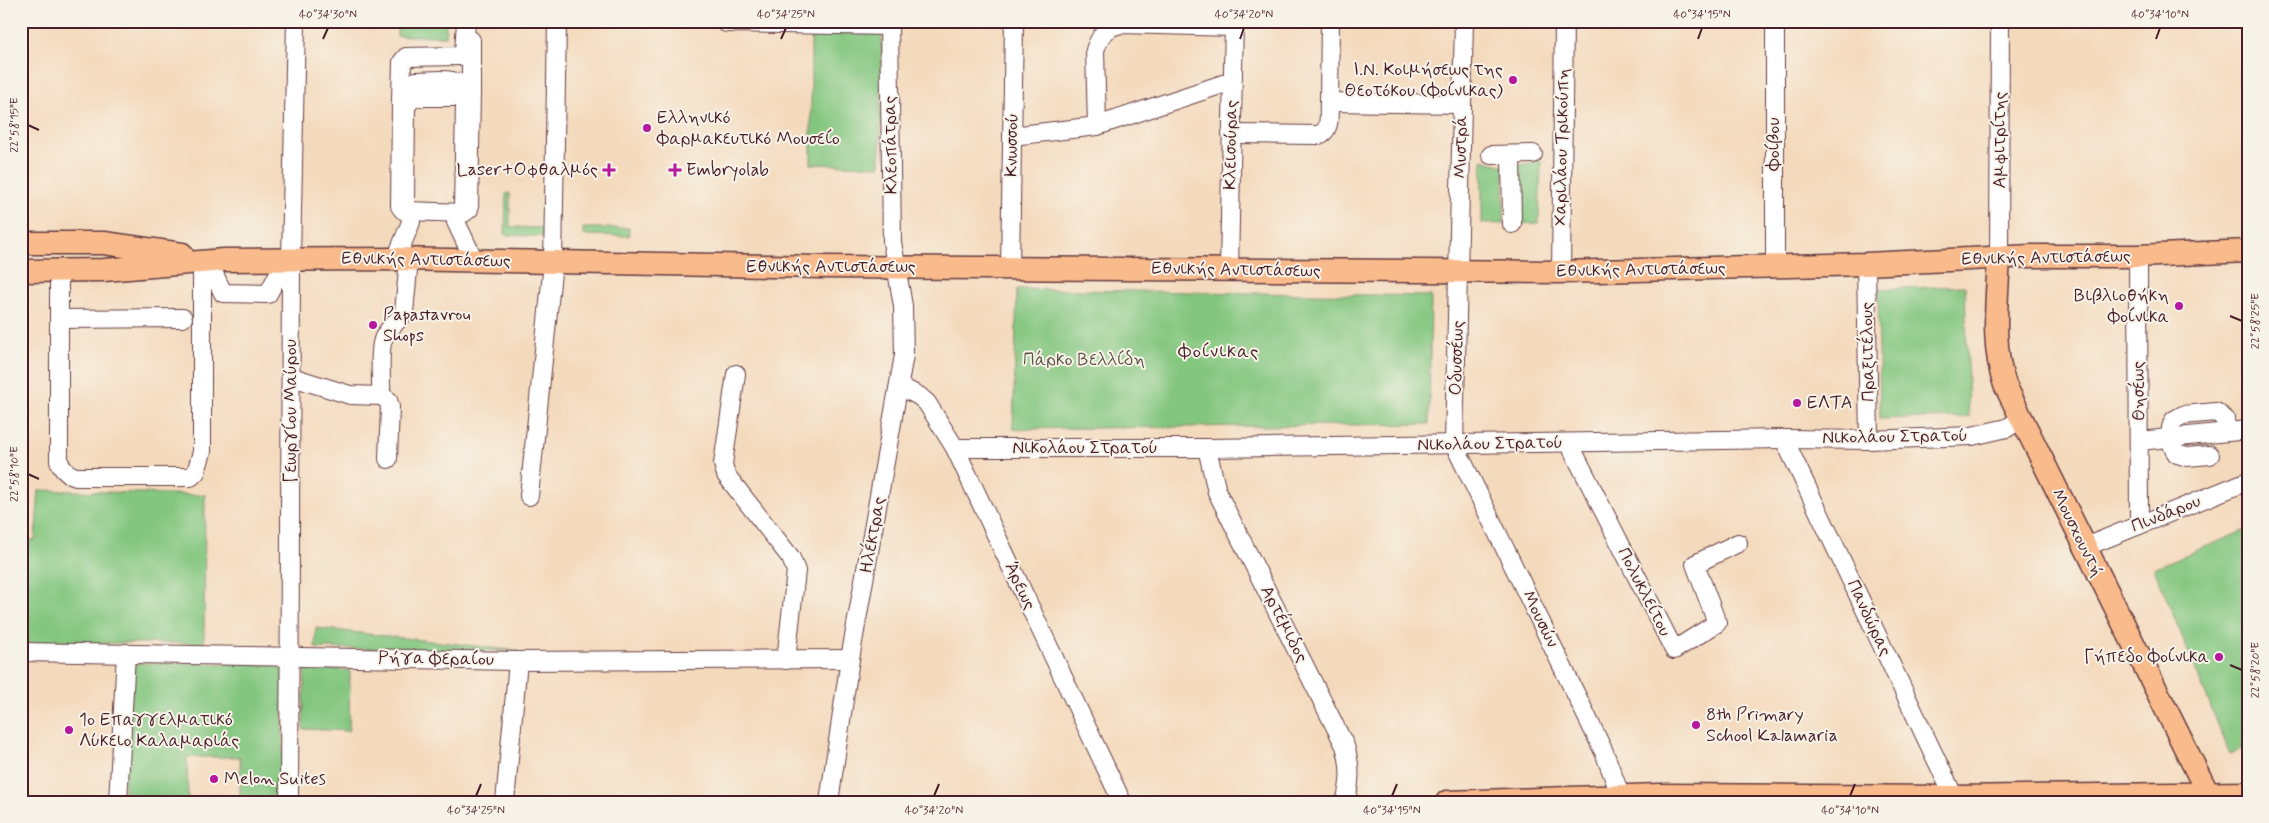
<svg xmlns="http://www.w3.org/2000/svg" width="2269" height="823" font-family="Mynerve,sans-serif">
	<rect width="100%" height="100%" fill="#f7f3e8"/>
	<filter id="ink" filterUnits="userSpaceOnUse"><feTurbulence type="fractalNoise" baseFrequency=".02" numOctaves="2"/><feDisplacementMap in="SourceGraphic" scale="10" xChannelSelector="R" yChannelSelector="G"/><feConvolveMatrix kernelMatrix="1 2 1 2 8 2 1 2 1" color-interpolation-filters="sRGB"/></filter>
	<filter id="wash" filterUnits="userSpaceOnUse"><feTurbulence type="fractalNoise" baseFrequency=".0096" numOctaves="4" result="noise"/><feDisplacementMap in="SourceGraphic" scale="20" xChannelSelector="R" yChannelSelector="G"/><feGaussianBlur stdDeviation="1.12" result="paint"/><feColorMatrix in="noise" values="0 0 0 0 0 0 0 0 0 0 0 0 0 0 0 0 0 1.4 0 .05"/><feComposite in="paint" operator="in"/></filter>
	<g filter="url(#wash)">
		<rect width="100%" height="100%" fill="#f4dabd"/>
		<g fill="#83c67f" stroke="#667255">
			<rect x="397" y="21" width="49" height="15"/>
			<path d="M811,32L882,33L880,166L811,164Z"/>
			<path d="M1482,160L1504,166V224L1482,223Z"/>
			<path d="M1541,160L1539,223L1517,224V166Z"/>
			<path d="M510,193V227L544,228L545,211L549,212V237L505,235L506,194Z"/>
			<path d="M583,228H629V236L583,235Z"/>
			<path d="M1965,286L1969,417L1880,419L1878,289Z"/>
			<path d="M1017,289L1431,296L1429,424L1013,429Z"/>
			<path d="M39,490L205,495L204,643H21V540H35Z"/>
			<path d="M2248,529V746L2230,754L2154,568Z"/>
			<path d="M316,628L519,651L315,648Z"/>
			<path d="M137,663L283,664V802H240V757H187L188,802H123L132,666Z"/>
			<path d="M305,669L350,670L349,731L303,729Z"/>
		</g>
	</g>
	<g filter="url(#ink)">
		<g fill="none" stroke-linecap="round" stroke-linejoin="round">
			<defs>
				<g id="minor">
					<path d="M1330,21L1329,102L1462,104"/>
					<path d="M1464,21L1454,444L1604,752L1623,802"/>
					<path d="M726,23L889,26"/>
					<path d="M416,81C435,81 458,75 471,92L469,209L464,213L407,211L403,210L400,206L401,104L406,90Z"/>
					<path d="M471,92V40"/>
					<path d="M401,100L402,62L406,57L459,56L464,53L466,21"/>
					<path d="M1097,126L1095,50C1100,36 1106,27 1121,24L1233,27"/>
					<path d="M1231,134L1319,135C1332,130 1328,114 1329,102"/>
					<path d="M1012,136L1097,126L1232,81"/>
					<path d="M1491,155L1533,154"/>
					<path d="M1511,155L1512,224"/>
					<path d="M2138,256L2139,525"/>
					<path d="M1999,258L2000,21"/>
					<path d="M396,259L411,222C411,214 405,210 405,202L406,106L414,97H458L463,99L465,104L463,208L458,213L456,222L474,260"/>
					<path d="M208,261L223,293L268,294L286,259"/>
					<path d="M1866,264L1869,440"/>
					<path d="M1775,267V21"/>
					<path d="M1010,268L1014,21"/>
					<path d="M1229,269L1234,21"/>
					<path d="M59,271V461C62,470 67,474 76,477H191L196,472L202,452V261"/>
					<path d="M1561,272L1564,21"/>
					<path d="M60,319L183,318"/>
					<path d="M736,374L723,464L726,475L791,558L796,571L786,660"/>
					<path d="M292,377L350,395L381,396C382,381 378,349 384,337C389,327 399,321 404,312L409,259"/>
					<path d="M899,386L919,396L927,403L955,448L1122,802"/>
					<path d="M381,396L388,400L390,407L388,459"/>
					<path d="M1784,439L1954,797"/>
					<path d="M2139,441L2248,430"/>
					<path d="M1569,443L1674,650L1717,623L1695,564L1738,543"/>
					<path d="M955,448H1207L1784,439L1869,440L1972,436L2007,428L2021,419"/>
					<path d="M1207,448L1217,492L1345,746C1351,766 1351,781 1345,802"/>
					<path d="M2210,455L2187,457L2177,454C2170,445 2168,430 2174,420L2183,415L2216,412L2225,419L2227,432"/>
					<path d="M529,496L553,263L557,21"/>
					<path d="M2085,547L2248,481"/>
					<path d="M21,652L518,661L850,659"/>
					<path d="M118,802L126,653"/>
					<path d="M289,802L291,259L296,21"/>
					<path d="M505,802L518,661"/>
					<path d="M829,802L850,659L904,355L903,306L892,242L889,21"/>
				</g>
				<g id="major">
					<path d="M21,243H104L182,254"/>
					<path d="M1999,258C1997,300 1991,345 2005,385L2212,802"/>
					<path d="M21,271L104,270L224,260L396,259L822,267L1561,272L1866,264L2031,256H2138L2248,251"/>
					<path d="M1447,802L1659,795L1954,797L2248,793"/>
				</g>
			</defs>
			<use href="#minor" stroke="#643b41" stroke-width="20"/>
			<use href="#major" stroke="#643b41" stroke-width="25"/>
			<use href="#minor" stroke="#fff" stroke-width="18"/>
			<use href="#major" stroke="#fabb8c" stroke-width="22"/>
		</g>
	</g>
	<path fill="none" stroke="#4a1f2b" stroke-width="2" d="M323,39L328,28M781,39L786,28M1240,39L1244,28M1698,39L1702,28M2156,39L2160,28M28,125L39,130M2230,316L2242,321M28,474L39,479M2230,665L2242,670M476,796L481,784M934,796L939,784M1392,796L1397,784M1850,796L1855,784"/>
	<g fill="#b5179e" stroke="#f7f3e8" stroke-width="2">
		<circle cx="1513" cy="80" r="5"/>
		<circle cx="647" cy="128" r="5"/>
		<path d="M606.5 162.5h5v5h5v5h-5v5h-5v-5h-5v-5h5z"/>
		<path d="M672.5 162.5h5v5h5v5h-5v5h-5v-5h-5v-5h5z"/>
		<circle cx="2179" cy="306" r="5"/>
		<circle cx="373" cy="325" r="5"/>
		<circle cx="1797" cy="403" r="5"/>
		<circle cx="2219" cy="657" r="5"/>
		<circle cx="1696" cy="725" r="5"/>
		<circle cx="69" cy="730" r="5"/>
		<circle cx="214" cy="779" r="5"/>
	</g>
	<g text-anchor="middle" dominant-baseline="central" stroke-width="4" stroke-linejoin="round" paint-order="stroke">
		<g font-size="18" fill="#4a1f2b" stroke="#f7f3e8" text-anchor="start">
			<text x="1503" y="70" text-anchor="end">Ι.Ν. Κοιμήσεως της<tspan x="1503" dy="21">Θεοτόκου (Φοίνικας)</tspan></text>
			<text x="657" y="118">Ελληνικό<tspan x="657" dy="21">Φαρμακευτικό Μουσείο</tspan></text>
			<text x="598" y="170" text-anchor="end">Laser+Οφθαλμός</text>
			<text x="686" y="170">Embryolab</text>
			<text x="2169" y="296" text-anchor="end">Βιβλιοθήκη<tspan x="2169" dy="21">Φοίνικα</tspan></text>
			<text x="383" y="315">Papastavrou<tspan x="383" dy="21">Shops</tspan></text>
			<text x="1807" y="403">ΕΛΤΑ</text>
			<text x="2209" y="657" text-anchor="end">Γήπεδο Φοίνικα</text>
			<text x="1706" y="715">8th Primary<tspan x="1706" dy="21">School Kalamaria</tspan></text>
			<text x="79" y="720">1ο Επαγγελματικό<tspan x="79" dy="21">Λύκειο Καλαμαριάς</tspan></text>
			<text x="224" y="779">Melon Suites</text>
		</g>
		<g font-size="18" fill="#4a1f2b" stroke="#f7f3e8">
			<text transform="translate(2000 140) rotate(-90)">Αμφιτρίτης</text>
			<text transform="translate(1774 144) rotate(-90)">Φοίβου</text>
			<text transform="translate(891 145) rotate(-91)">Κλεοπάτρας</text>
			<text transform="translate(1012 145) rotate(-89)">Κνωσσού</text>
			<text transform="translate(1231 145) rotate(-89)">Κλεισούρας</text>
			<text transform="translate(1461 147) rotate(-89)">Μυστρά</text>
			<text transform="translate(1562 147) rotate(-89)">Χαριλάου Τρικούπη</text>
			<text transform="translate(2046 258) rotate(-1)">Εθνικής Αντιστάσεως</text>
			<text transform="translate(426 260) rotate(1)">Εθνικής Αντιστάσεως</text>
			<text x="831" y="267">Εθνικής Αντιστάσεως</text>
			<text transform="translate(1236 270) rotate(1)">Εθνικής Αντιστάσεως</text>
			<text transform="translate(1641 270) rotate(-1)">Εθνικής Αντιστάσεως</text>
			<text transform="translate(1868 352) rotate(-91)">Πραξιτέλους</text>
			<text transform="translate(1457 358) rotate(-88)">Οδυσσέως</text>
			<text transform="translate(2139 391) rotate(-91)">Θησέως</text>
			<text transform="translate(291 411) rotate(-90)">Γεωργίου Μαύρου</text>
			<text transform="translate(1895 437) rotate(-1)">Νικολάου Στρατού</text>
			<text transform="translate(1490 444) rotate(-1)">Νικολάου Στρατού</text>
			<text x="1085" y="448">Νικολάου Στρατού</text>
			<text transform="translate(2166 514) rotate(-22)">Πινδάρου</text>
			<text transform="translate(2077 533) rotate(64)">Μουσχουντή</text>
			<text transform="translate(873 535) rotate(-80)">Ηλέκτρας</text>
			<text transform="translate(1020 586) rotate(65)">Άρεως</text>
			<text transform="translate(1644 592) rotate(63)">Πολυκλείτου</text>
			<text transform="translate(1869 618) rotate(65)">Πανδώρας</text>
			<text transform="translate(1540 619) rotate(64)">Μουσών</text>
			<text transform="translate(1284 624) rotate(63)">Αρτέμιδος</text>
			<text transform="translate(436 659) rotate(1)">Ρήγα Φεραίου</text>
		</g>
		<g font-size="18" fill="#5b5144" stroke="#f7f3e8">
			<text x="1084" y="360">Πάρκο Βελλίδη</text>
		</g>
		<g font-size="19" letter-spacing="1" fill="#4a1f2b" stroke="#f7f3e8">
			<text x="1219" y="351">Φοίνικας</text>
		</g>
	</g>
	<rect width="2269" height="823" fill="none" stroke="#f7f3e8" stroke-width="55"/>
	<rect x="28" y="28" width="2214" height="768" fill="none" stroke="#4a1f2b" stroke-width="2"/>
	<g font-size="12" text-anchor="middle" fill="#4a1f2b">
		<text x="328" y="18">40°34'30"N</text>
		<text x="786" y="18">40°34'25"N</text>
		<text x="1244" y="18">40°34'20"N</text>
		<text x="1702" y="18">40°34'15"N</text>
		<text x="2160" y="18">40°34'10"N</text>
		<text transform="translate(14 125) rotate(-90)" y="4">22°58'15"E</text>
		<text transform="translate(2255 321) rotate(-90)" y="4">22°58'25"E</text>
		<text transform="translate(14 474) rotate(-90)" y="4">22°58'10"E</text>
		<text transform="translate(2255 670) rotate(-90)" y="4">22°58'20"E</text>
		<text x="476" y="814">40°34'25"N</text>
		<text x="934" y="814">40°34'20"N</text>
		<text x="1392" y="814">40°34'15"N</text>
		<text x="1850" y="814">40°34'10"N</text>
	</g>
</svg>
